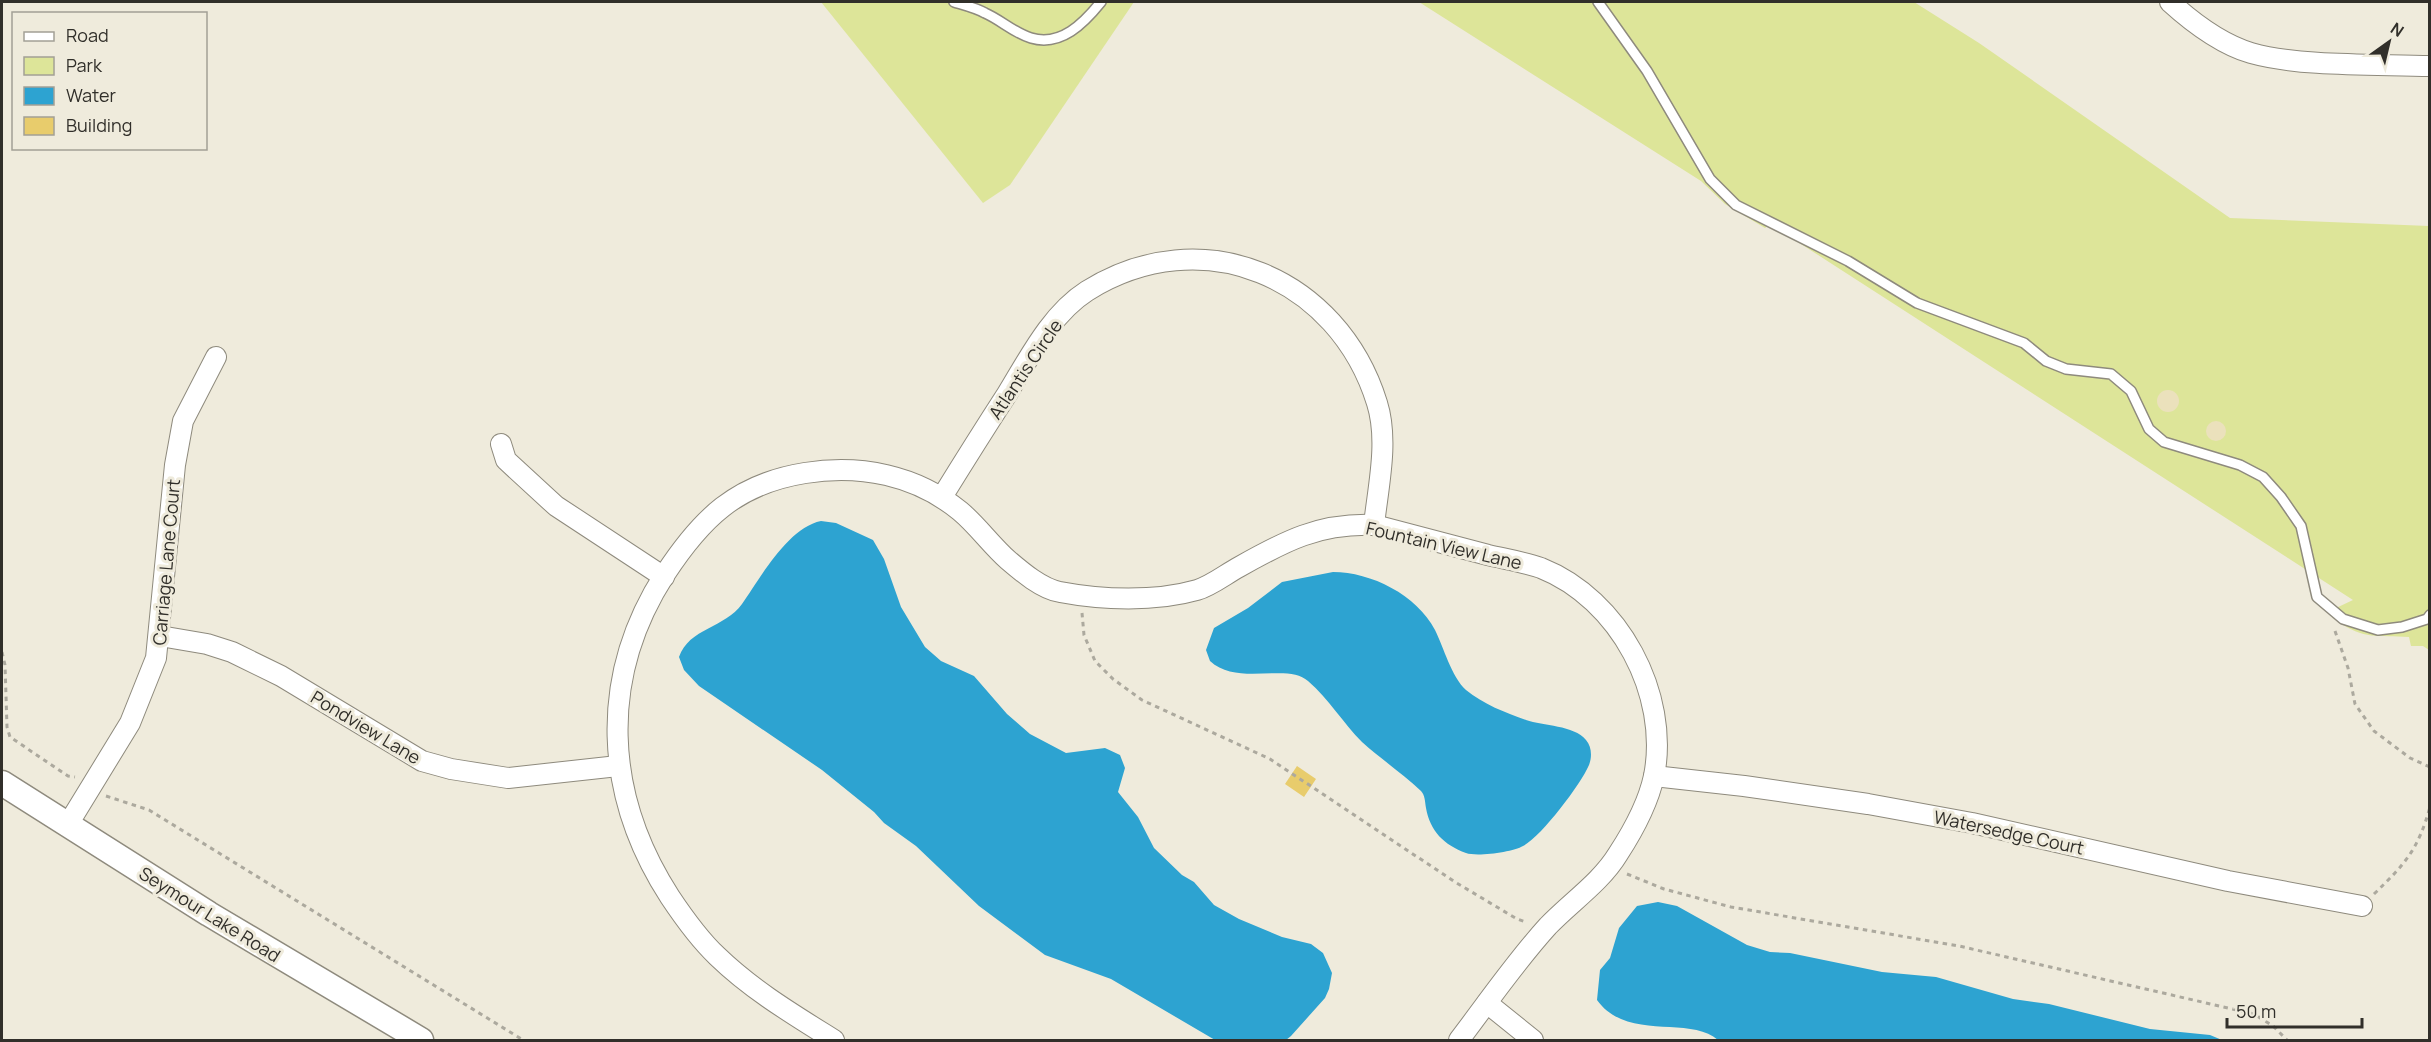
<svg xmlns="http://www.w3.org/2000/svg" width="2431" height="1042" font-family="Manrope,sans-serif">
	<rect width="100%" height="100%" fill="#efebdc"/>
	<g fill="#dde599">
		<path d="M821,2H1134L1010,185L983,203Z"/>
		<path d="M1419,2H1914L1979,43L2230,218L2429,226V650L2423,646H2411L2409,637C2378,635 2364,640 2337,621L2336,608L2353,600L1770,224L1765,228L1725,204L1701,181Z"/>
	</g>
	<g fill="#ebe1bc">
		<circle cx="2168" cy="401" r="11"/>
		<circle cx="2216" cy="431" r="10"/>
	</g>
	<g fill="#2da3d1">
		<path d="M821,521L836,523L873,540L884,559L901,607L925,647L941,661L974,676L1007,714L1030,734L1066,753L1105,748L1120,755L1125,768L1118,792L1138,817L1154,848L1182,875L1194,882L1214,905L1239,919L1282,937L1311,944L1323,953L1332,973L1329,989L1325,998L1291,1036L1286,1040H1215L1111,979L1045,955L979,906L916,846L884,823L874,812L822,770L699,686L684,670L679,657C689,628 725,628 742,604C760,579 787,528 821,521Z"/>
		<path d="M1333,572C1371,572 1417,595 1435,630C1444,648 1451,676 1466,690C1483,704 1506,713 1526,720C1543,726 1574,725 1586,740C1592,747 1592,757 1589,765C1581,784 1541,837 1523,846C1513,852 1477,857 1466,853C1444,845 1430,831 1426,808C1425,802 1425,795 1421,791C1403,774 1381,759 1362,742C1343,723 1329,699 1308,681C1288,662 1238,687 1210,661L1206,650L1214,628L1248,608L1282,582Z"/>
		<path d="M1658,902L1677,906L1747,945L1770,952L1790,953L1882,972L1936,977L2013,999L2049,1004L2150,1029L2210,1035L2222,1040H1718C1690,1015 1627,1042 1597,1000L1600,970L1610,958L1619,928L1637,906Z"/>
	</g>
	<path fill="#e8cc6c" d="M1297,766L1316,779L1304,797L1285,784Z"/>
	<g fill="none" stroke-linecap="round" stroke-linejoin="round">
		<defs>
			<g id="service">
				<path d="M954,2C964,5 976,8 985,13C1001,20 1014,33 1031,38C1061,47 1084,23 1101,2"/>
				<path d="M1598,2L1647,71L1710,179L1736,205L1848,261L1917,303L2024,343L2046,361L2066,369L2111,374L2131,391L2149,429L2164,442L2240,465L2263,477L2281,497L2301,526L2317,597L2343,619L2378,630L2402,627L2427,619L2430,615"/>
			</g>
			<g id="minor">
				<path d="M2170,2C2192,22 2221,44 2251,53C2301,67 2377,64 2430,66"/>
				<path d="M501,444L506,460L556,506L664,577"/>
				<path d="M942,497C963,463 985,428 1007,394C1029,358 1051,314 1087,291C1202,219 1338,277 1377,403C1389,441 1378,487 1374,525"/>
				<path d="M160,636L207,644L232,652L281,676L422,761L451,769L508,778L618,766"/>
				<path d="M1654,776L1744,786L1868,804L1972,823L2228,881L2362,906"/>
				<path d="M67,826L130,723L156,658L175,465L183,421L216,357"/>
				<path d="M1487,1003L1533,1040"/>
				<path d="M834,1040C794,1015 752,990 717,956C699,939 684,918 670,897C604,795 598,678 665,574C701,519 736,484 805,473C860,464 916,475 960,511C977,525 991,545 1008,560C1022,572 1042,589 1060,592C1102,600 1155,602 1197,590C1211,586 1226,574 1239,567C1285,541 1319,523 1374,525C1412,535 1450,545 1488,555C1505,559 1524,562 1541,568C1619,599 1670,694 1654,776C1648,804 1633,831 1618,854C1601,882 1571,902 1548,926C1516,961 1488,1002 1459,1040"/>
			</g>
			<path id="tertiary" d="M2,783L209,914L421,1040"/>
		</defs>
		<use href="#service" stroke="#8e8a7d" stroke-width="12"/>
		<use href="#minor" stroke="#8e8a7d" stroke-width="22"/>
		<use href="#tertiary" stroke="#8e8a7d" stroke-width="27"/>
		<g stroke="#aca99e" stroke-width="3" stroke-dasharray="4.5 4.5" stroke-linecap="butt">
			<path d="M1082,613L1084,635L1095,661L1113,679L1142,700L1270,759L1455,882L1517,919L1526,922"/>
			<path d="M2335,631L2348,668L2355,704L2374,731L2410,758L2430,767"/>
			<path d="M2,652L5,665L7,727L10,737L68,776L75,777"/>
			<path d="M106,796L149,810L523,1040"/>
			<path d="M1627,874L1664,889L1731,907L1959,946L2254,1014L2273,1026L2287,1040"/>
			<path d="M2374,894C2405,864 2418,850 2430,807"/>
		</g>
		<use href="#service" stroke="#fff" stroke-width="9"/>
		<use href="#minor" stroke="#fff" stroke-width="20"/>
		<use href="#tertiary" stroke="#fff" stroke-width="24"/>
	</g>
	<g text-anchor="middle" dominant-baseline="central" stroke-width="6" stroke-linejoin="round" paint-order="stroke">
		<g font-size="18" fill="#312f2a" stroke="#efebdc">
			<text transform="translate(1025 369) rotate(-56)">Atlantis Circle</text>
			<text transform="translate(1444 545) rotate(13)">Fountain View Lane</text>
			<text transform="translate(166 562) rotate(-85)">Carriage Lane Court</text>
			<text transform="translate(366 727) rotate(31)">Pondview Lane</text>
			<text transform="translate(2009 832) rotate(12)">Watersedge Court</text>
			<text transform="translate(210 914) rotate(32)">Seymour Lake Road</text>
		</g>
	</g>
	<rect width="2431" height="1042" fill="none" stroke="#312f2a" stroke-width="6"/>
	<rect x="12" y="12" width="195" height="138" fill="#efebdc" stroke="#a3a095" stroke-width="1.5"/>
	<rect x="24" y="32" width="30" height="9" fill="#ffffff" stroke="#a3a095" stroke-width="1.5"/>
	<text x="66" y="42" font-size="18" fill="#312f2a">Road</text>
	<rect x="24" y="57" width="30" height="18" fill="#dde599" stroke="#a3a095" stroke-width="1.5"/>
	<text x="66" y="72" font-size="18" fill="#312f2a">Park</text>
	<rect x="24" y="87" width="30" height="18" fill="#2da3d1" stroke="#a3a095" stroke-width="1.5"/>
	<text x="66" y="102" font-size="18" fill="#312f2a">Water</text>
	<rect x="24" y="117" width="30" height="18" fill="#e8cc6c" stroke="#a3a095" stroke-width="1.5"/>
	<text x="66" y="132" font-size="18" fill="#312f2a">Building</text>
	<g transform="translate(2389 42) rotate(34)" stroke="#efebdc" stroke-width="4.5" paint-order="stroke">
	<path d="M0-4.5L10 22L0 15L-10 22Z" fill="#312f2a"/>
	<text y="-9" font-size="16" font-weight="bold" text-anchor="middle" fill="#312f2a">N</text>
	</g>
	<path d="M2227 1018v9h135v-9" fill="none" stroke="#312f2a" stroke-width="3"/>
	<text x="2236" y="1018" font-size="18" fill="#312f2a" stroke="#efebdc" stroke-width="4.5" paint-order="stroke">50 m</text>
</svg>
